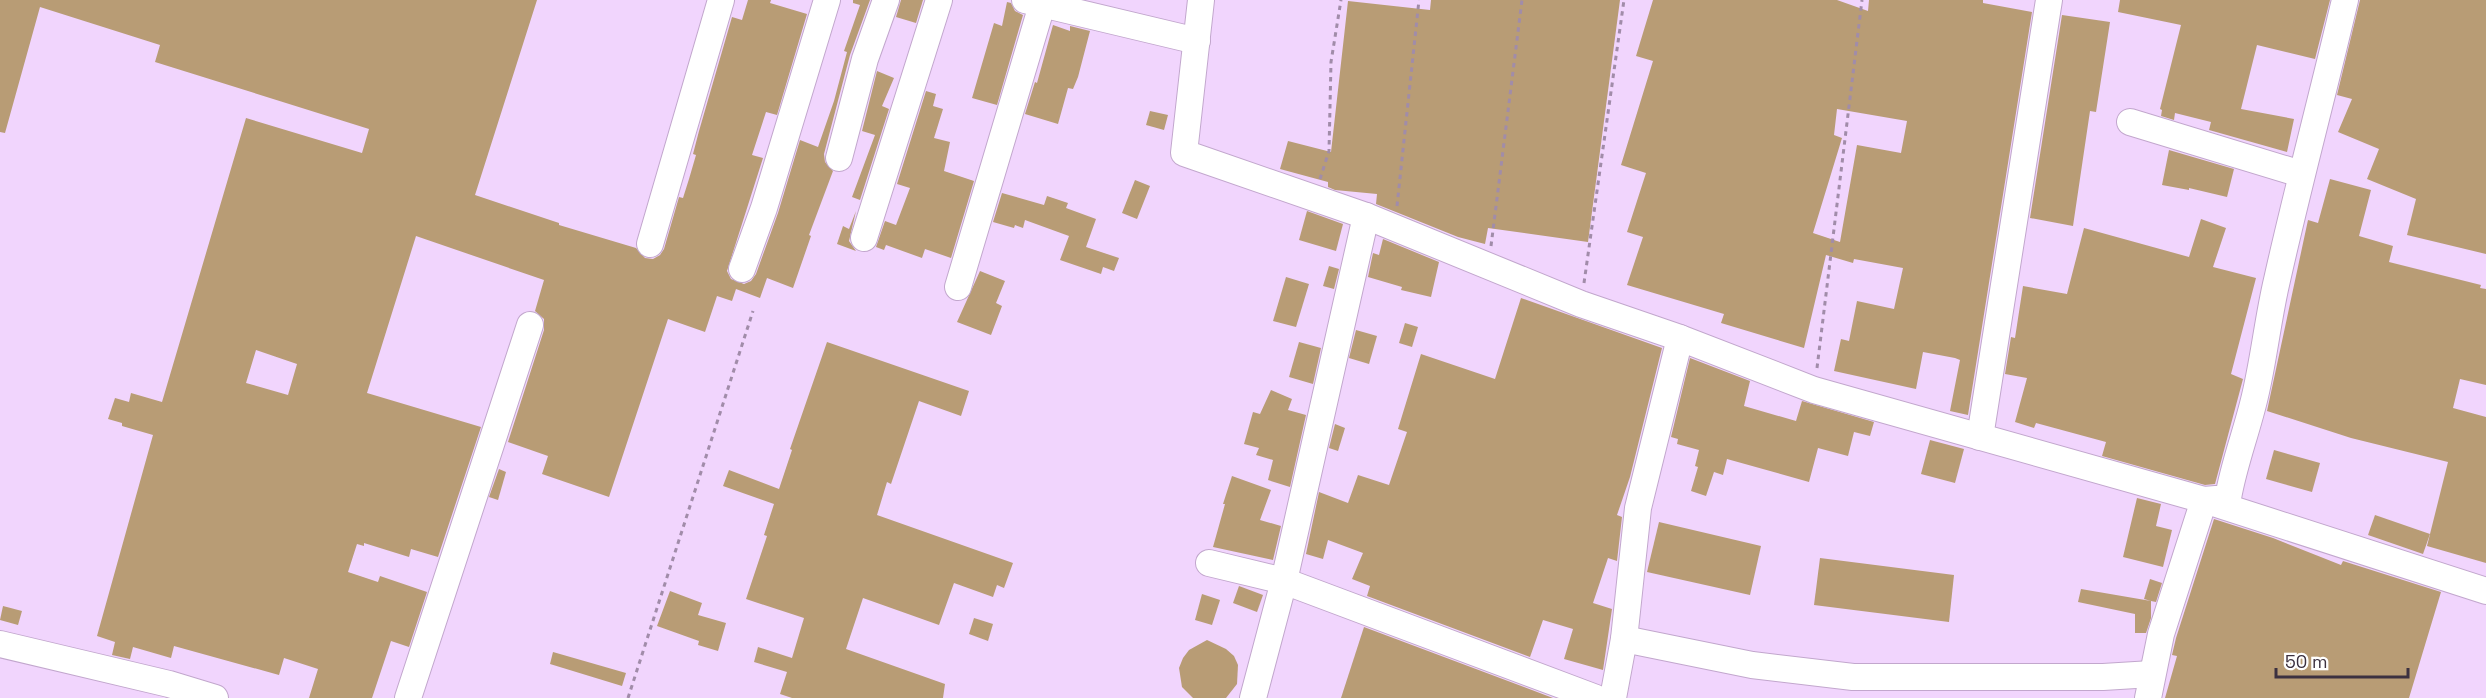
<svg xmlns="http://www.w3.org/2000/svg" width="2486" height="698" font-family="'Space Grotesk',sans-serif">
	<rect width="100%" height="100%" fill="#f1d5fd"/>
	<g fill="#b89c75" fill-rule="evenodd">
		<path d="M0,0H537L475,195L559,223V225L636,248L645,258L653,259L660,255L664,249L679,197L683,198L689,179L696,155L693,154L699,131L732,17L742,20L748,0H771L770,3L807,14L777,115L766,112L752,155L763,158L727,271L731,279L744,284L751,281L756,274L778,213L800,140L818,147L834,101L847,52L844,51L860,5L853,3V0H870L850,55L824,154L825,162L833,171L809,235L811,236L793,288L767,278L760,298L736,289L732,301L717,296L705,332L668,319L609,497L542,474L548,456L508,442L544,330V319L535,311L544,280L416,236L367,393L481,427L438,557L411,549L409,557L364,543V546L357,544L348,572L378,582L380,576L427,592L409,647L391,641L372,698H309L318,669L284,658L279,675L174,646L171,658L133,647L130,659L112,655L115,642L97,636L153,435L122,426V423L108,419L115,398L129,402L131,393L162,402L246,118L362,153L369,129L155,62L160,45L40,7L5,133L0,132ZM256,350L297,364L288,395L246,383Z"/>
		<path d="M901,0H923L916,23L896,17Z"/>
		<path d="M1431,0H1620L1588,242L1488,228L1485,244L1458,237L1376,204L1377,194L1335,190L1328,187V182L1280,169L1288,141L1331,152L1348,1L1430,10Z"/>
		<path d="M1653,0H1837L1868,11L1869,0H1983V3L2032,12L1968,415L1950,411L1960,360L1955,358L1923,352L1916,389L1834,371L1841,339L1849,341L1857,301L1894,309L1903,268L1854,259L1853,263L1826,255L1804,348L1721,323L1724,314L1627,285L1643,237L1627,232L1646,173L1621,165L1653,61L1636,56ZM1837,109L1907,121L1901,153L1857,145L1840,242L1813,233L1842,138L1834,135Z"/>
		<path d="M2120,0H2330L2315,59L2257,45L2241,109L2294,119L2287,152L2209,130L2211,122L2175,113L2174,120L2161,116L2162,110L2160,109L2181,25L2118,12Z"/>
		<path d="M2360,0H2486V254L2407,235L2416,199L2367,179L2379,149L2338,132L2352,99L2337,95Z"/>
		<path d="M1007,2L1011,3L1015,11L1023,15L997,105L972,98L994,23L1002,26Z"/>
		<path d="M2062,15L2110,22L2096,112L2090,111L2073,226L2030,218Z"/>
		<path d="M1053,25L1070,31V26L1090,31L1078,77L1073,89L1068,88L1058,124L1025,114L1035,82L1037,83Z"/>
		<path d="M877,71L894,78L882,106L889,109L860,200L852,197L875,135L862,131Z"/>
		<path d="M926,91L936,94L933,106L943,109L934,138L950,142L944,171L974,181L951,258L925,249L922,258L886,245L884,250L876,247L885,221L896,225L910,188L897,184Z"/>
		<path d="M1150,111L1168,115L1164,130L1146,125Z"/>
		<path d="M2169,150L2234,169L2227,197L2189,188V190L2162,185Z"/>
		<path d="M2330,179L2371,190L2359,236L2393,246L2389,262L2481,285L2480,288L2486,289V385L2460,379L2453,408L2486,417V563L2427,546L2448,462L2351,438L2267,411L2308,220L2318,223Z"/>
		<path d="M1135,180L1150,186L1137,219L1122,213Z"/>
		<path d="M1002,193L1044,205L1047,196L1068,203L1066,208L1096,219L1086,247L1119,258L1114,271L1103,267L1101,274L1060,260L1069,236L1025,220L1023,228L1015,225L1014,228L993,222Z"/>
		<path d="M856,211L849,241L856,251L837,244L843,226L849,229Z"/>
		<path d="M1307,211L1343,224L1336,251L1299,240Z"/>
		<path d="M2201,219L2226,228L2213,267L2256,278L2231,374L2243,379L2215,484L2205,485L2102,456L2106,442L2036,423L2034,428L2015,422L2027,378L2005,374L2011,337L2015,338L2023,286L2067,294L2084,228L2189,257Z"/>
		<path d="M1383,239L1439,262L1431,297L1401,290L1402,287L1368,277L1373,253L1379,255Z"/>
		<path d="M1329,266L1339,269L1334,289L1323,286Z"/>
		<path d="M980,271L1005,281L996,303L1002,306L991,335L957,322Z"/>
		<path d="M1286,277L1309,284L1296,327L1273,321Z"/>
		<path d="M1521,298L1662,348L1630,477L1617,515L1622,517L1617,561L1608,558L1593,603L1612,609L1603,670L1564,659L1573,629L1543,620L1530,657L1367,596L1370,586L1352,579L1363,553L1328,540L1323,559L1306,554L1319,492L1348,503L1358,475L1389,485L1407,432L1398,429L1421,354L1495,379Z"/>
		<path d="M1405,323L1418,327L1412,347L1399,343Z"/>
		<path d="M1356,330L1377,336L1369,364L1349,358Z"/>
		<path d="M827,342L969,391L961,416L919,401L891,484L887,482L877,515L1013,563L1004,588L997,585L993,597L954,583L939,625L863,598L846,649L945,684L943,698H792L780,694L787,672L754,662L758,647L792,658L804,618L746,599L767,536L764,535L774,504L723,486L729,470L779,489L792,450L790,449Z"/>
		<path d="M1299,342L1321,348L1313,384L1289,377Z"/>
		<path d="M1690,358L1750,381L1744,406L1796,421L1802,401L1874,422L1870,436L1854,432L1848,456L1818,448L1809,482L1727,459L1723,475L1714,472L1706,496L1691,491L1698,467L1695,466L1699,450L1677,444L1678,439L1671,437Z"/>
		<path d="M1271,390L1292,399L1288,410L1306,415L1290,487L1268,480L1273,460L1256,455L1259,448L1244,444L1253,412L1260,414Z"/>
		<path d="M1335,424L1345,428L1338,451L1329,448Z"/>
		<path d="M1930,440L1964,449L1955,483L1921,474Z"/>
		<path d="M2274,450L2320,463L2312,492L2266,479Z"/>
		<path d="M499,469L506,472L498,500L489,497Z"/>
		<path d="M1232,476L1271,490L1260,520L1281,526L1273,560L1213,547L1225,504H1223Z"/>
		<path d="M2137,498L2161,504L2156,526L2172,530L2163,567L2123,557Z"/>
		<path d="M2375,515L2430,534L2423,554L2368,535Z"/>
		<path d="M2214,519L2273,538L2341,565L2343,561L2441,592L2409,698H2165L2177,656L2172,655L2176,638Z"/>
		<path d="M1659,522L1761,546L1750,595L1647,572Z"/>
		<path d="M1820,558L1954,575L1949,622L1814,605Z"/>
		<path d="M2150,579L2162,583L2156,602L2151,601V618L2146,633H2135V614L2078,602L2081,589L2151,601L2144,599Z"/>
		<path d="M1239,586L1263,595L1257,612L1233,603Z"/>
		<path d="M670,591L702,603L698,615L726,623L718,651L698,645L699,641L657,626Z"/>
		<path d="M1202,594L1220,600L1212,625L1195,620Z"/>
		<path d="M3,606L22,611L18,625L0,620Z"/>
		<path d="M974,618L993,624L988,641L969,634Z"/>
		<path d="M1364,627L1553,698H1341Z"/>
		<path d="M1207,640L1226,649L1234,656L1238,665L1237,684L1226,698H1193L1182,687L1179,668L1183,658L1189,650Z"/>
		<path d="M553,652L626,673L622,686L550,664Z"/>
	</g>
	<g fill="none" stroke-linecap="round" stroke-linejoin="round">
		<defs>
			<g id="minor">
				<path d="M1025,0L1197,41"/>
				<path d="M1201,0L1184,153L1366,216L1581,304L1680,338L1814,390L2204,500L2486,591"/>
				<path d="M2130,122L2301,174"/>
				<path d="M839,158L865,59L886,0"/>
				<path d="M864,238L939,0"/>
				<path d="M650,244L721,0"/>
				<path d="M742,269L764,208L827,0"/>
				<path d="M958,287L1042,5"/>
				<path d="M1980,437L2049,0"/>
				<path d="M1209,563L1284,581L1596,698"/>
				<path d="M1624,639L1752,665L1853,677H2103L2152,674"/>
				<path d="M0,644L169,684L215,698"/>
				<path d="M408,698L530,325"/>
				<path d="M1253,698L1284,581L1366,216"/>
				<path d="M1613,698L1624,639L1638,508L1680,338"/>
				<path d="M2148,698L2161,634L2204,500L2228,498C2234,463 2247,431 2255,396C2264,358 2268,318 2277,280C2298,186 2323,94 2345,0"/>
			</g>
		</defs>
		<use href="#minor" stroke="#c2a7cd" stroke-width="28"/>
		<g stroke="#a18ca9" stroke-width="3" stroke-dasharray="4.5 4.5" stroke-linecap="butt">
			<path d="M1320,179L1329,151L1331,62L1341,0"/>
			<path d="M1397,206L1419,0"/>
			<path d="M1491,246L1522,0"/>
			<path d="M1584,283L1624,0"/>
			<path d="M1817,368L1862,0"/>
			<path d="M628,698L753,311"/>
		</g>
		<use href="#minor" stroke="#fff" stroke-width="26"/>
	</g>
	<path d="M2276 668v9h132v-9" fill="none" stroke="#3c3140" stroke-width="3"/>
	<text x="2285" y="668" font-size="18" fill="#3c3140" stroke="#ffffff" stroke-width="4.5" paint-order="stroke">50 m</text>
</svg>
